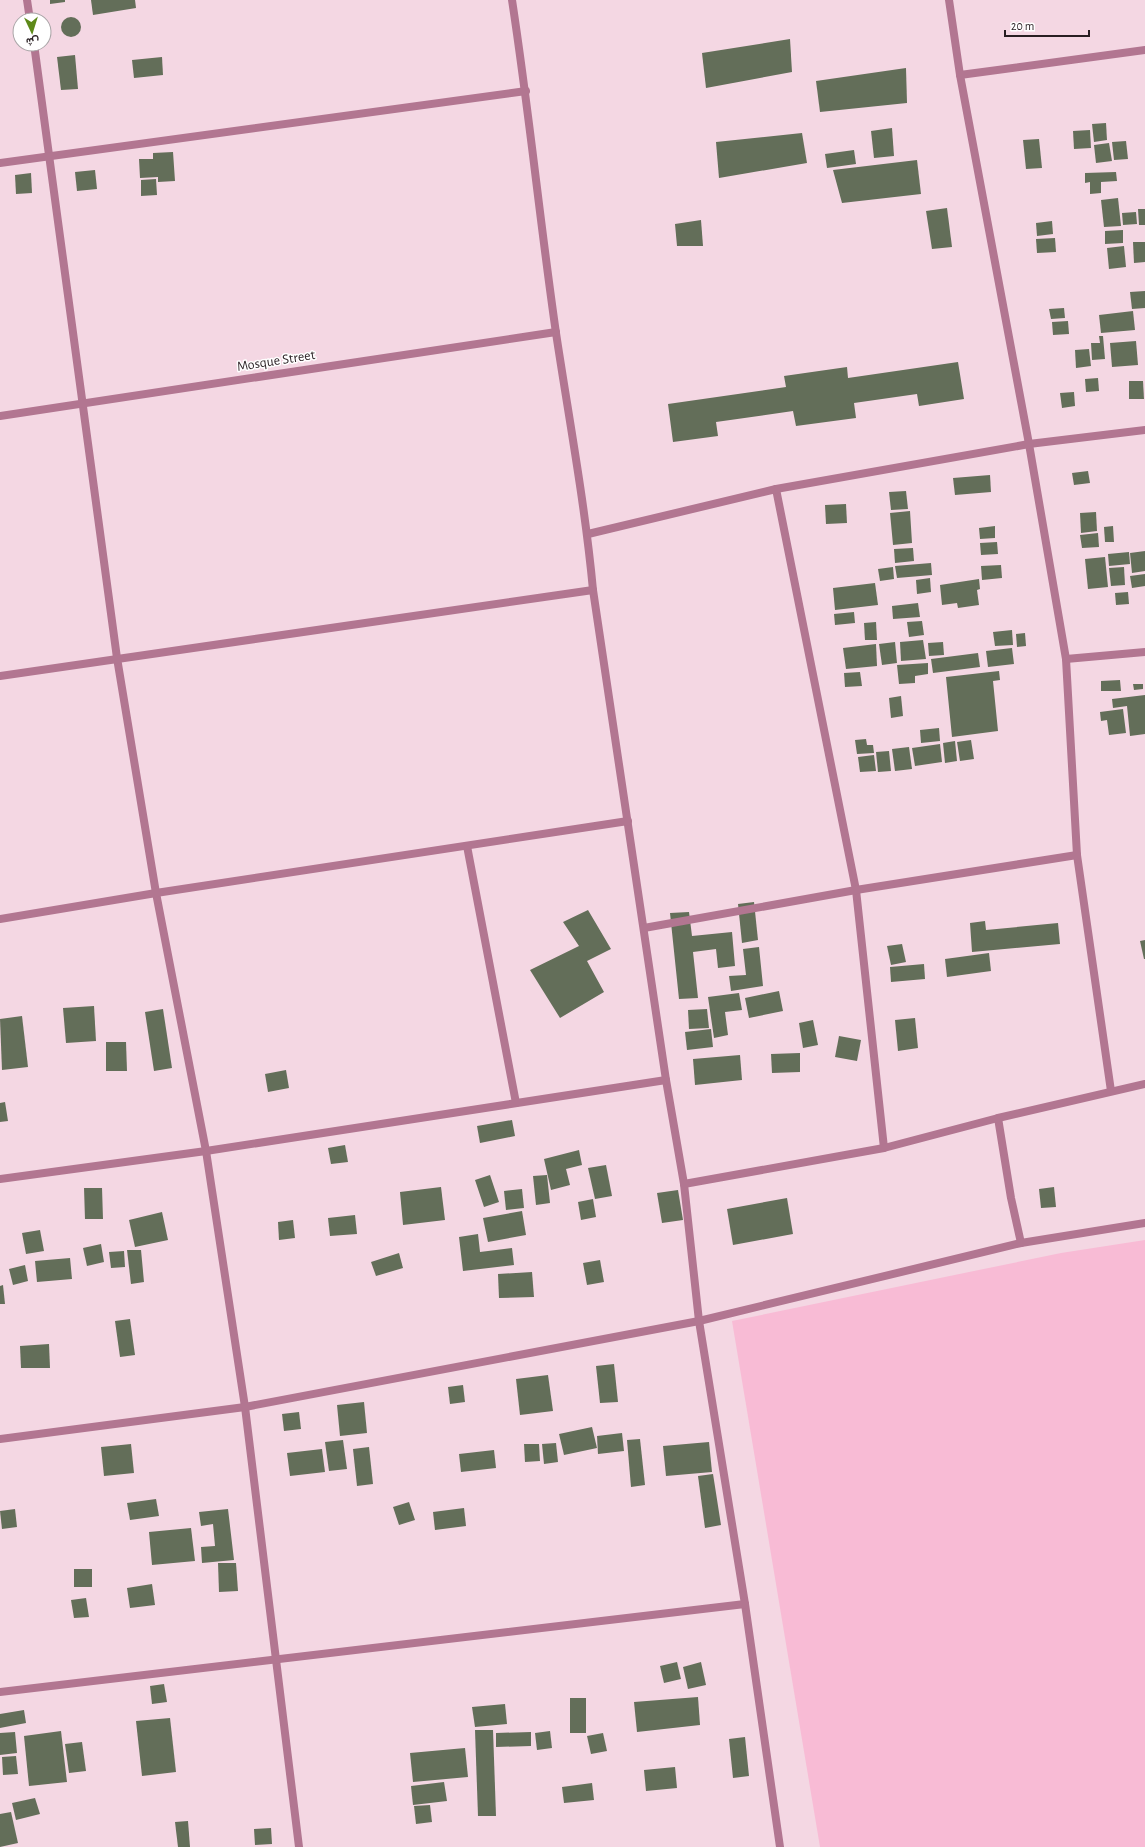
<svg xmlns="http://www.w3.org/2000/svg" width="1145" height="1847" font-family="'Alegreya Sans',Vazirmatn,sans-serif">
	<rect width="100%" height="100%" fill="#f4d7e3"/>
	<path fill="#f8bbd5" d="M1145,1240V1847H820L732,1321L1061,1253Z"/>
	<g fill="#636e59">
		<path d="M50,0H65V2L50,4Z"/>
		<path d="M91,0H135L136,8L93,15Z"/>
		<circle cx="71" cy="27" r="10"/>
		<path d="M790,39L792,72L706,88L702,53Z"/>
		<path d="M75,55L78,89L61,90L57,57Z"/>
		<path d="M162,57L163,75L134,78L132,60Z"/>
		<path d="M906,68L907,103L820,112L816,81Z"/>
		<path d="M1106,123L1107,140L1094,142L1092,124Z"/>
		<path d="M892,128L894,156L874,158L871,131Z"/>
		<path d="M1090,130L1091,148L1074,149L1073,131Z"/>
		<path d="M802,133L807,163L719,178L716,142Z"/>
		<path d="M1039,139L1042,168L1026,169L1023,140Z"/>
		<path d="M1126,141L1128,159L1114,160L1112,142Z"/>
		<path d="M1109,143L1112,161L1096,163L1094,145Z"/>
		<path d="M854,150L856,164L827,168L825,154Z"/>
		<path d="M173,152L175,181L158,182V177L140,178L139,159H153V153Z"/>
		<path d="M917,160L921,194L842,203L833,170Z"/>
		<path d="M95,170L97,189L77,191L75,172Z"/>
		<path d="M1116,172L1117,181L1101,182V193L1090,194V182L1085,183V173Z"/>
		<path d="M31,173L32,193L16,194L15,175Z"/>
		<path d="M156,179L157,195L141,196V180Z"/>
		<path d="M1118,198L1121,226L1104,227L1101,200Z"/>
		<path d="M947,208L952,247L932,249L926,211Z"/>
		<path d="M1138,209H1145V225H1139Z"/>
		<path d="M1136,212L1137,224L1123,225L1122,213Z"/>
		<path d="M701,220L703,246H677L675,224Z"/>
		<path d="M1052,221L1053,234L1037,236L1036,223Z"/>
		<path d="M1123,230V243L1105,244V231Z"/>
		<path d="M1055,238L1056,252L1037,253L1036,239Z"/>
		<path d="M1133,242H1145V262L1134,263Z"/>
		<path d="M1124,246L1126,267L1109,269L1107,248Z"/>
		<path d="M1145,291V308L1132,309L1130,292Z"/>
		<path d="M1064,308L1065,318L1051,319L1049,309Z"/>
		<path d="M1133,311L1135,330L1101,333L1099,315Z"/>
		<path d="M1068,321L1069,334L1053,335L1052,322Z"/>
		<path d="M1099,336H1103L1105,359L1092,360L1091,343H1100Z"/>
		<path d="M1136,341L1138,365L1112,367L1110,343Z"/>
		<path d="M1089,349L1091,366L1076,368L1075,350Z"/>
		<path d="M958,362L964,399L919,406L917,394L854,403L856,418L796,426L793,411L716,422L718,436L673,442L668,404L786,387L784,376L847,367L848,378Z"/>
		<path d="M1098,378L1099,391L1086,392L1085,379Z"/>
		<path d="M1129,381H1143L1144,399H1129Z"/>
		<path d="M1074,392L1075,406L1062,408L1060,393Z"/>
		<path d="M1088,471L1090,483L1074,485L1072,473Z"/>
		<path d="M990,475L991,492L955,495L953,478Z"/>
		<path d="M906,491L908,509L891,510L889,492Z"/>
		<path d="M846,504L847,523L826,524L825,505Z"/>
		<path d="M910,511L912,543L893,545L890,513Z"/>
		<path d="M1096,512L1097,531L1081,533L1080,513Z"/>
		<path d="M995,526V538L980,539L979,528Z"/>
		<path d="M1113,526L1114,542H1105L1104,527Z"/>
		<path d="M1098,533L1099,547L1082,548L1080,535Z"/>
		<path d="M997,542L998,554L981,555L980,543Z"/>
		<path d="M913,548L914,561L895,563L894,549Z"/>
		<path d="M1145,551V571L1132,573L1130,553Z"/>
		<path d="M1129,552L1130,564L1109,566L1108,554Z"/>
		<path d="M1105,557L1108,587L1088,589L1085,559Z"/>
		<path d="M931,563L932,575L897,578L895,566Z"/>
		<path d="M1001,565L1002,578L982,580L981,566Z"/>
		<path d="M893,567L894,579L880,581L878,569Z"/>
		<path d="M1124,567L1125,585L1111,586L1109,568Z"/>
		<path d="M1145,574V586L1132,588L1130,576Z"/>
		<path d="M930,578L931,592L917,594L916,580Z"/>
		<path d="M979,579L980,589L977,590L979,605L958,608L957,603L942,605L940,585Z"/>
		<path d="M875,583L878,605L835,610L833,588Z"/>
		<path d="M1128,592L1129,604L1116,605L1115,593Z"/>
		<path d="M918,603L920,617L893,619L892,606Z"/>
		<path d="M854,612L855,623L835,625L834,614Z"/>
		<path d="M922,621L924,635L909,637L907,622Z"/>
		<path d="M876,622L877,640H865L864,623Z"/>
		<path d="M1012,630L1013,645L995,646L993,632Z"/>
		<path d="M1025,633L1026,646L1017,647L1016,634Z"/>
		<path d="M923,640L926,659L901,661L900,642Z"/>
		<path d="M895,642L897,663L882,665L879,644Z"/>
		<path d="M943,642L944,655L929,656L928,643Z"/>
		<path d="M876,644L877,666L846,669L843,648Z"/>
		<path d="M1012,648L1014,664L988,667L986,651Z"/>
		<path d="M978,653L980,667L933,673L931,659Z"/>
		<path d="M928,663V674L915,676V683L899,684L897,665Z"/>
		<path d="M999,671L1000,680L993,681L998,731L952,737L946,677Z"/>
		<path d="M860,672L862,686L845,687L844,673Z"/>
		<path d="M1120,680L1121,691H1101V681Z"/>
		<path d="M1133,684H1143V689L1134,690Z"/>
		<path d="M1145,695V734L1130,736L1127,706L1113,708L1112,699Z"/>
		<path d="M901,696L903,716L891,718L889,698Z"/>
		<path d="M1123,709L1126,733L1109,735L1107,720L1101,721L1100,712Z"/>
		<path d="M939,728L940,741L921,743L920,730Z"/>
		<path d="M866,739L867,745H873L874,753L857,754L855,740Z"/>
		<path d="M971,740L974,759L960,761L957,742Z"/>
		<path d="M955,741L957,761L945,763L943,743Z"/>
		<path d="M940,744L942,762L915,766L912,748Z"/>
		<path d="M909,747L912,769L895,771L892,749Z"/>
		<path d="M889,751L891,771L878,772L876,752Z"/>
		<path d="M874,755L876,771L860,772L858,757Z"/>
		<path d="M754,902L758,940L742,943L738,904Z"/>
		<path d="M588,910L611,949L587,961L604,992L560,1018L530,970L579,946L563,922Z"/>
		<path d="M689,912L692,936L732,932L735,966L718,968L716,949L693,952L698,998L679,999L670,913Z"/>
		<path d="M985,921L986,930L1058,923L1060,944L972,952L970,923Z"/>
		<path d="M1145,940V959H1144L1140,941Z"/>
		<path d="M902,944L906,962L891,965L887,946Z"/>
		<path d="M759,947L763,986L731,991L729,976L746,975L743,949Z"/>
		<path d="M989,953L991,971L947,977L945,959Z"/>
		<path d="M924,964L925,979L891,982L890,967Z"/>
		<path d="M779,991L783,1011L749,1018L745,998Z"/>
		<path d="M739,993L742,1010L725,1012L728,1035L714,1038L708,997Z"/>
		<path d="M94,1006L96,1041L66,1043L63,1008Z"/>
		<path d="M163,1009L172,1068L154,1071L145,1012Z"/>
		<path d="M707,1009L709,1028L689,1029L688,1010Z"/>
		<path d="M22,1016L28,1067L2,1070L0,1019Z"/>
		<path d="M915,1018L918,1048L898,1051L895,1020Z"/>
		<path d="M813,1020L818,1045L803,1048L799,1023Z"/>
		<path d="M711,1029L713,1047L687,1050L685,1032Z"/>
		<path d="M839,1036L861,1040L857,1061L835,1057Z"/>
		<path d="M106,1042H126L127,1071H106Z"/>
		<path d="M800,1053V1072L772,1073L771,1054Z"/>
		<path d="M740,1055L742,1080L695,1085L693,1059Z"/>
		<path d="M286,1070L289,1088L268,1092L265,1074Z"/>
		<path d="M5,1102L8,1121L0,1122V1103Z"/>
		<path d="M512,1120L515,1136L480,1143L477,1126Z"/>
		<path d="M345,1145L348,1162L331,1164L328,1148Z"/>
		<path d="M579,1150L582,1165L566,1169L570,1185L551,1190L544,1159Z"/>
		<path d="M606,1165L612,1196L595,1199L588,1168Z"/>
		<path d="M490,1175L499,1202L484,1207L475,1180Z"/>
		<path d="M547,1175L550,1203L536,1205L533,1176Z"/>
		<path d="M441,1187L445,1220L403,1225L400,1192Z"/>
		<path d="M1054,1187L1056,1207L1041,1208L1039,1189Z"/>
		<path d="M84,1188H102L103,1219H85Z"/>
		<path d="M522,1189L524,1208L506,1210L504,1191Z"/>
		<path d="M678,1190L683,1220L662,1223L657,1193Z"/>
		<path d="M787,1198L793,1234L733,1245L727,1209Z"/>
		<path d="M593,1199L596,1217L581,1220L578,1202Z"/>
		<path d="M522,1211L526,1235L488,1242L483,1218Z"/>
		<path d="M162,1212L168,1240L135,1247L129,1220Z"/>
		<path d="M355,1215L357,1234L330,1236L328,1218Z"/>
		<path d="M293,1220L295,1238L279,1240L278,1222Z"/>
		<path d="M40,1230L44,1251L26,1254L22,1233Z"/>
		<path d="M478,1234L480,1252L512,1248L514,1265L463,1271L459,1237Z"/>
		<path d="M101,1244L104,1262L87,1266L83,1248Z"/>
		<path d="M127,1250H141L144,1282L131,1284Z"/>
		<path d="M124,1251L125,1267L111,1268L109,1252Z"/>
		<path d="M399,1253L403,1268L376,1276L371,1262Z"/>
		<path d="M70,1258L72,1279L37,1282L35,1261Z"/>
		<path d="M600,1260L604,1282L587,1285L583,1263Z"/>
		<path d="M25,1265L28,1281L13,1285L9,1269Z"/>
		<path d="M532,1272L534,1297L499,1298L498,1274Z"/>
		<path d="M3,1285L5,1304H0V1286Z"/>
		<path d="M130,1319L135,1355L120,1357L115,1321Z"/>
		<path d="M49,1344L50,1368H21L20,1346Z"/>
		<path d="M614,1364L618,1402L600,1403L596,1366Z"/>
		<path d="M548,1375L553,1411L520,1415L516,1379Z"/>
		<path d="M463,1385L465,1402L450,1404L448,1387Z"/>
		<path d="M364,1402L367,1433L340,1436L337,1405Z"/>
		<path d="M299,1412L301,1429L284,1431L282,1414Z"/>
		<path d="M592,1427L597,1448L564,1455L559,1434Z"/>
		<path d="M622,1433L624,1451L598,1454L597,1436Z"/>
		<path d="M640,1439L645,1485L631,1487L627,1440Z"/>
		<path d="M343,1440L347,1469L329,1471L325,1442Z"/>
		<path d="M709,1442L712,1472L666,1476L663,1446Z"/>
		<path d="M556,1443L558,1462L544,1464L542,1444Z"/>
		<path d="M131,1444L134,1473L104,1476L101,1447Z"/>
		<path d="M524,1444H539L540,1461L525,1462Z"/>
		<path d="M369,1447L373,1484L357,1486L353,1449Z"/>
		<path d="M322,1449L325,1472L290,1476L287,1453Z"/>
		<path d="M494,1450L496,1468L461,1472L459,1454Z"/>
		<path d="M713,1474L721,1525L705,1528L698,1476Z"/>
		<path d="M156,1499L159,1516L130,1520L127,1503Z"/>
		<path d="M409,1502L415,1520L399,1525L393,1507Z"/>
		<path d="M464,1508L466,1526L435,1530L433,1512Z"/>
		<path d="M15,1509L17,1527L2,1529L0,1511Z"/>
		<path d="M228,1509L234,1560L202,1563L201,1547L215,1546L213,1524L201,1526L199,1512Z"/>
		<path d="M191,1528L195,1561L152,1565L149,1532Z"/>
		<path d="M218,1563H236L238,1591L219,1592Z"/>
		<rect x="74" y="1569" width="18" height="18"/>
		<path d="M152,1584L155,1605L130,1608L127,1588Z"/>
		<path d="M86,1598L89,1617L74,1618L71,1600Z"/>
		<path d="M677,1662L681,1679L664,1683L660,1666Z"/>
		<path d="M701,1662L706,1685L688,1689L683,1667Z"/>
		<path d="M164,1684L167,1702L152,1704L150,1686Z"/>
		<path d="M698,1697L700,1725L637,1732L634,1702Z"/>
		<rect x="570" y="1698" width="16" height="35"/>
		<path d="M505,1704L507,1724L475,1727L472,1707Z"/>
		<path d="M24,1710L26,1723L0,1728V1714Z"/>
		<path d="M170,1718L176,1772L142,1776L136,1721Z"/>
		<path d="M475,1730H493L496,1816H478Z"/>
		<path d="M61,1731L67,1782L29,1786L24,1736Z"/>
		<path d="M550,1731L552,1748L537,1750L535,1733Z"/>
		<path d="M15,1732L17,1753L0,1755V1733Z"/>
		<path d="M531,1732V1746L496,1747V1733Z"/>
		<path d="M603,1733L607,1751L591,1754L587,1736Z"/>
		<path d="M745,1737L749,1776L733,1778L729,1739Z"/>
		<path d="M82,1742L86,1771L69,1773L65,1744Z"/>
		<path d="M465,1748L468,1777L413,1782L410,1753Z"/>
		<path d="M16,1756L18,1774L3,1775L2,1757Z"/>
		<path d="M675,1767L677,1788L646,1791L644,1770Z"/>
		<path d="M444,1782L447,1801L413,1805L411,1786Z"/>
		<path d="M592,1783L594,1800L564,1803L562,1787Z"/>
		<path d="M35,1798L40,1814L16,1820L12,1803Z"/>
		<path d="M430,1805L432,1822L416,1824L414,1806Z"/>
		<path d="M11,1812L18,1843L0,1847V1814Z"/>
		<path d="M188,1821L190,1847H178L175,1822Z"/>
		<path d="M271,1828L272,1844L255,1845L254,1829Z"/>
	</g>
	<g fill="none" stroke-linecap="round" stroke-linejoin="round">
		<g stroke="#b27691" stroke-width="8">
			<path d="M27,0L30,20"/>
			<path d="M512,0C529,111 540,222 556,333C569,419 585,504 593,590L666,1080L684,1184L699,1321L745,1604L780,1847"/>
			<path d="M949,0L960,75L1029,444L1066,659L1077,855L1111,1091"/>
			<path d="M34,44L117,658L156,893L206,1151L245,1407L299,1847"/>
			<path d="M960,75L1145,50"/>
			<path d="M0,163L526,91"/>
			<path d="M0,416L556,332"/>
			<path d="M776,489L856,890L884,1148"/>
			<path d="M588,534L776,489L1029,444L1145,430"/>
			<path d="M1066,659L1145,652"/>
			<path d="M0,676L593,590"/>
			<path d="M467,846L516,1103"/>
			<path d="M0,919L156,893L628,821"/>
			<path d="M644,928L856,890L1077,855"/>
			<path d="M998,1118L1011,1198L1021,1243"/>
			<path d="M0,1179L206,1151L666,1080"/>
			<path d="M684,1184L884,1148L998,1118L1145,1084"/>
			<path d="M0,1439L245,1407L699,1321L1021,1243L1145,1223"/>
			<path d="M0,1692L745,1604"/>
		</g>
	</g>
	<g text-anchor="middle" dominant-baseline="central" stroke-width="3" stroke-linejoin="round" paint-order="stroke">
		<g font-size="14" fill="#281e22" stroke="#fff">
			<text transform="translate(276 361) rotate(-9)">Mosque Street</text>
		</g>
	</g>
	<g transform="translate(32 32) rotate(176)"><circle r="19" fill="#ffffff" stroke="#a9a5a7"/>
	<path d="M0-3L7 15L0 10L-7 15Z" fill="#5d8919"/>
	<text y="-6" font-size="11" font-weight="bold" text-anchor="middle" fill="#281e22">ش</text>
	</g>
	<path d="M1005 30v6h84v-6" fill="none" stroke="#281e22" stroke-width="2"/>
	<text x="1011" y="30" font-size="12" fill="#281e22" stroke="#ffffff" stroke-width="3" paint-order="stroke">20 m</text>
</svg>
